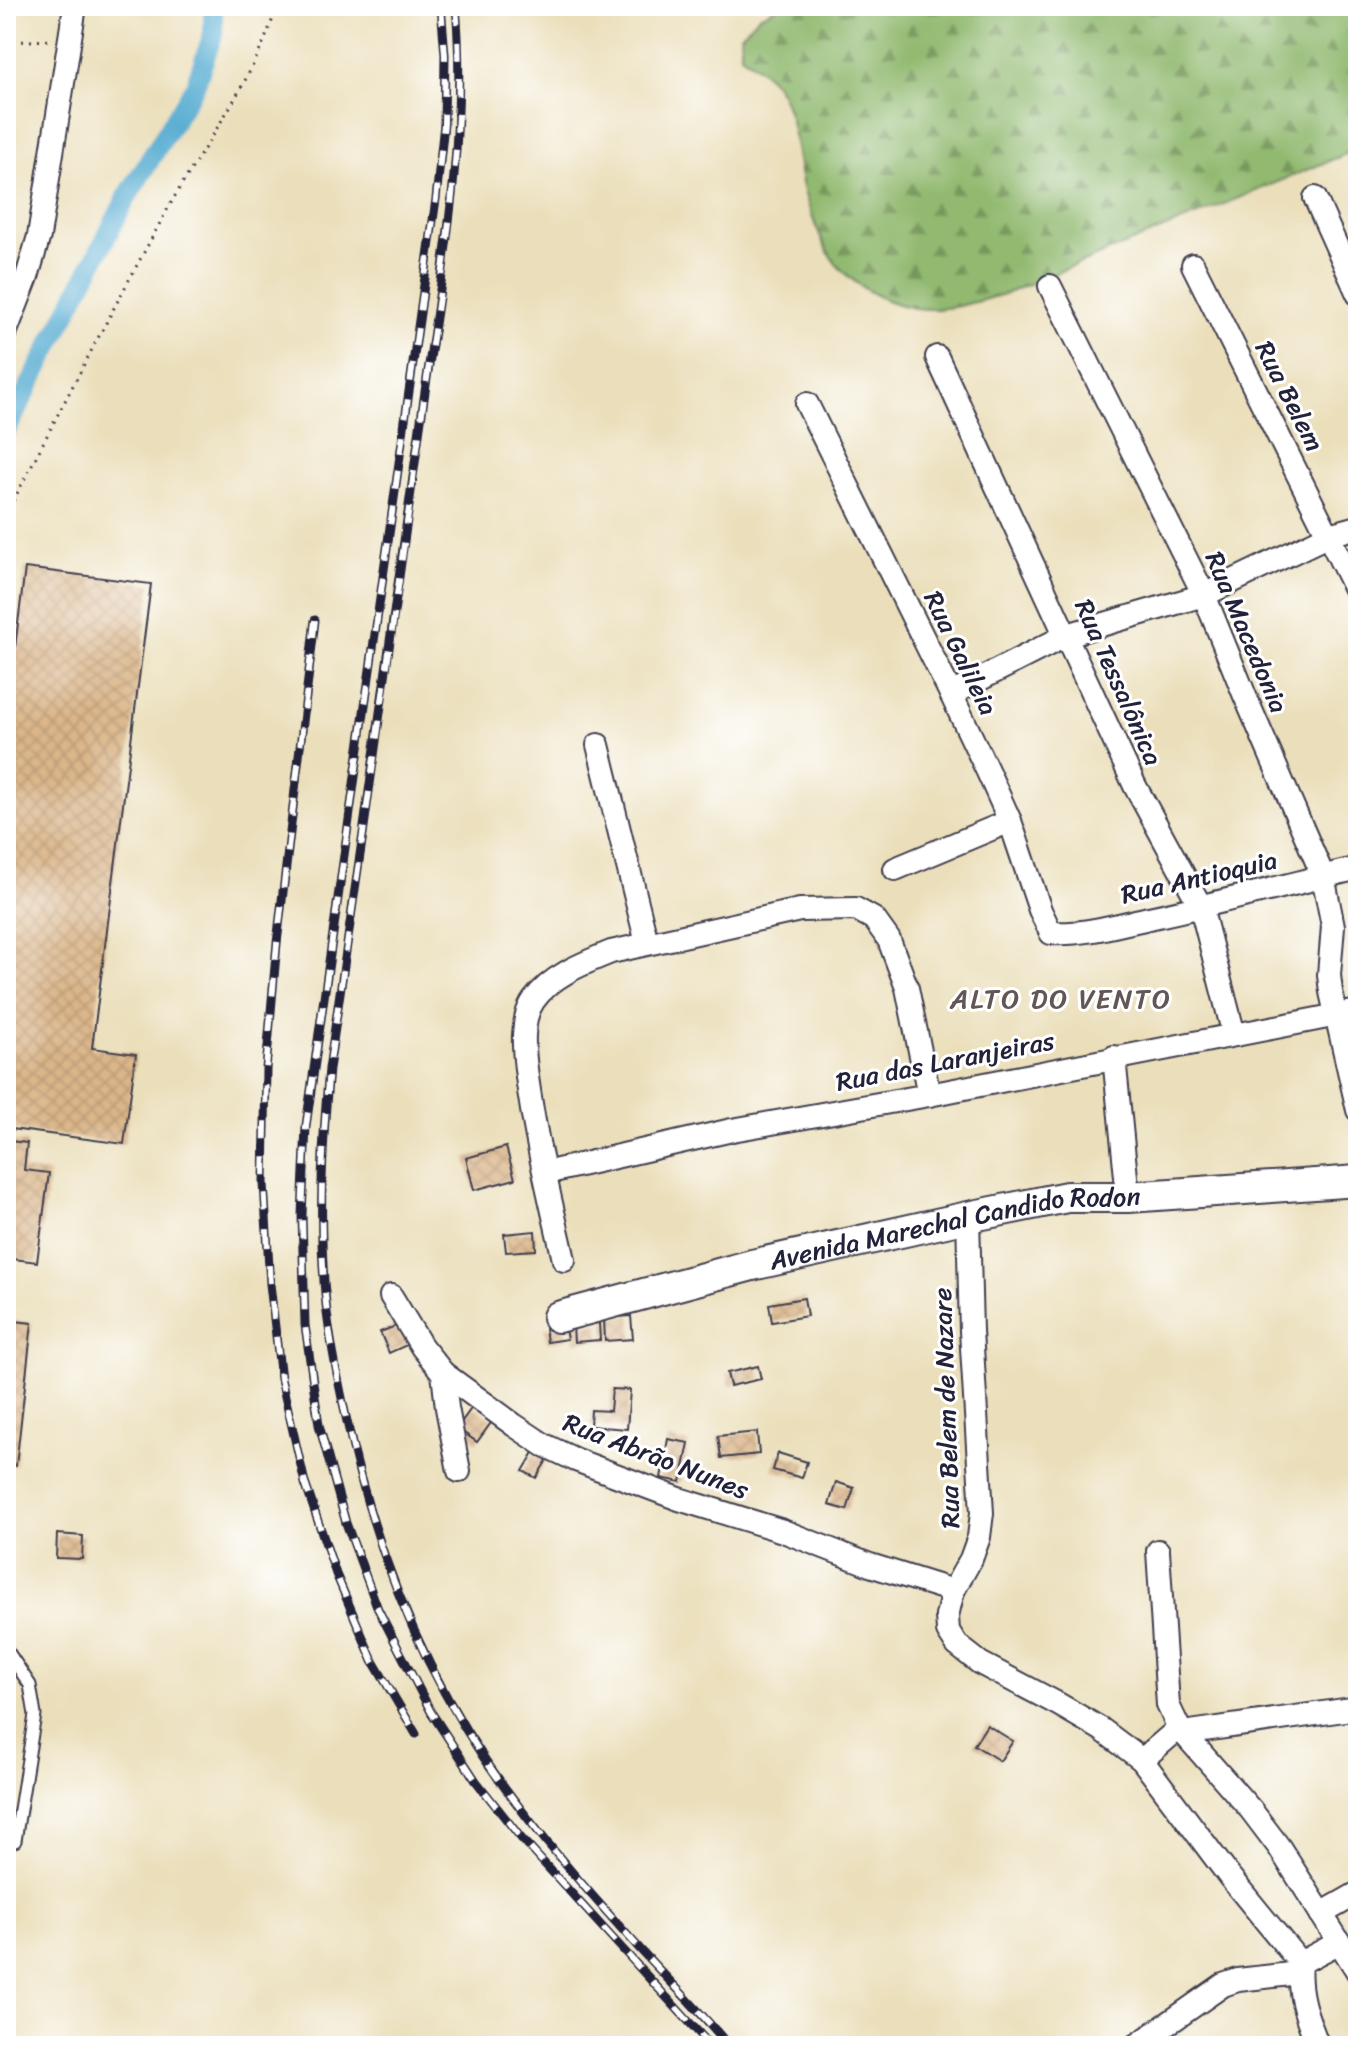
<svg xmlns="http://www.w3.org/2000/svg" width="1364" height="2052" font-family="Sriracha,sans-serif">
	<defs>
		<pattern id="forest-firs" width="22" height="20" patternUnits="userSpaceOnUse" patternTransform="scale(2)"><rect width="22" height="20" fill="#91b96f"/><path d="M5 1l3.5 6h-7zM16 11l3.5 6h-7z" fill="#76965c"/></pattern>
		<pattern id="building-cross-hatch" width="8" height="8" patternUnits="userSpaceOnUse" patternTransform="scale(2)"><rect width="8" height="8" fill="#dbb689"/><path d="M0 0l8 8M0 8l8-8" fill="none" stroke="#bc9c77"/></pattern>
	</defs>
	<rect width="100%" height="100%" fill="#fff"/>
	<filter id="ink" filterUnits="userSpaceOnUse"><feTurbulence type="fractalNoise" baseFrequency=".0125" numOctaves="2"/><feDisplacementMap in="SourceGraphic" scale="16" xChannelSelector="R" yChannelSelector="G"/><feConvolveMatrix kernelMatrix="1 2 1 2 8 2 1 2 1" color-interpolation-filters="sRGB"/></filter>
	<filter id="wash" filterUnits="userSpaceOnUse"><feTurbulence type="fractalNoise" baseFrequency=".006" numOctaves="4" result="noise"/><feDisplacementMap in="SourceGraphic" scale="32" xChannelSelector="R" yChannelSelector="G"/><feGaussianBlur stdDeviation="1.8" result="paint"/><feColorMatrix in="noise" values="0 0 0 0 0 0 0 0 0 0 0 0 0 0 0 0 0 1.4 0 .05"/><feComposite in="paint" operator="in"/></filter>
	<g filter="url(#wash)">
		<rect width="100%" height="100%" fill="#ebdfbb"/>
		<path fill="url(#forest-firs)" stroke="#5a6e55" stroke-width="2" d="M780,6H1358V149L1005,294C980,300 954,310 927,309C894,308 859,290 837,265C823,249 808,207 803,187C795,155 795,103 770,78C761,69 751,62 741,55V35L759,16Z"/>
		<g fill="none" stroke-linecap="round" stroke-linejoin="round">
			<path stroke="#53aad0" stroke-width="20" d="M6,431L127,197L195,86L213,34V6"/>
		</g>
		<g id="blocks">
			<g fill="url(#building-cross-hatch)">
				<path d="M25,568L151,584L92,1048L136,1054L124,1144L11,1129L10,1141L27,1143L24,1170L49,1173L37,1262L6,1258V718Z"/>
				<path d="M506,1147L515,1179L474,1190L466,1158Z"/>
				<path d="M535,1231L536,1250L506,1252L504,1234Z"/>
				<path d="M804,1298L807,1316L772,1322L769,1304Z"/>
				<path d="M631,1316L633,1339L605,1341L604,1318Z"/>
				<path d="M6,1320L32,1323L16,1466L6,1465Z"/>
				<path d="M599,1323L600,1340L574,1342L573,1325Z"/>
				<path d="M401,1324L409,1344L389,1353L380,1332Z"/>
				<path d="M564,1325L567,1339L547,1342L545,1328Z"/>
				<path d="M758,1366L761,1379L730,1386L727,1373Z"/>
				<path d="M612,1389L630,1390L627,1429L590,1426L591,1410L610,1411Z"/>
				<path d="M473,1406L493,1420L477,1442L457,1428Z"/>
				<path d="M757,1432L759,1454L721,1458L718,1436Z"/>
				<path d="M668,1439L689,1443L681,1482L661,1478Z"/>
				<path d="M539,1444L552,1452L536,1478L523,1471Z"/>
				<path d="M778,1453L807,1462L802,1478L773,1470Z"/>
				<path d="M836,1482L854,1488L847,1510L829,1505Z"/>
				<path d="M57,1534L83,1536L82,1559L56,1558Z"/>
				<path d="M987,1725L1013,1741L1000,1761L974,1745Z"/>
			</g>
		</g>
	</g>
	<g filter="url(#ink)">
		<use href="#blocks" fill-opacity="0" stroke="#403e4e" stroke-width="2"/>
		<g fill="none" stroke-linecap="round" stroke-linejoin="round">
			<defs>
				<path id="lane" d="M6,1649L30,1685L35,1715L15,1841"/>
				<g id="street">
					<path d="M1315,198L1358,294"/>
					<path d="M1193,265L1358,595"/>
					<path d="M1050,286L1204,595L1245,696L1323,876L1333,926L1329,975L1331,992L1358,1110"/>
					<path d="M6,331L27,277L39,236L75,6"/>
					<path d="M937,357L1135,786L1201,907L1234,1035"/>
					<path d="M807,404L951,694L988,772L1010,821L1040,910L1051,933C1084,935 1117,925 1149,918C1219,903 1288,885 1358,868"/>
					<path d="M951,694L1067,635L1204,595L1329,535L1358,527"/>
					<path d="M598,745L647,943"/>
					<path d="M895,869L1010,821"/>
					<path d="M1114,1057L1128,1197"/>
					<path d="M545,1173L732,1130L929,1095L1358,1011"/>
					<path d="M968,1217L971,1331L982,1513L979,1537L971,1559L953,1591L947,1616L948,1631L957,1645L980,1663L1058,1704L1101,1729L1142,1760L1229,1876L1300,1963"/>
					<path d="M564,1260C552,1206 538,1152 530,1097C527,1077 523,1055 524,1035C525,1023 526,1011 534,1000C552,975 584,963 611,952L800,910L856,909L874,919L889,940L907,988L929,1095"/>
					<path d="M391,1296L422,1347L443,1373L514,1425L544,1445L576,1460L679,1499L783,1531L870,1565L953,1591"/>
					<path d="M443,1373L447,1408L459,1471"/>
					<path d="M1158,1551L1168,1705L1179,1728L1251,1810L1279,1847L1358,1972"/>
					<path d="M1183,1733L1358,1708"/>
					<path d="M1142,1760L1179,1728"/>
					<path d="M1321,1914L1358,1893"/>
					<path d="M1136,2046L1223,1985L1238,1980L1299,1973"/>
					<path d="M1318,2046C1307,2018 1297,1994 1300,1963L1338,1943"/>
				</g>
				<g id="secondary">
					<path id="s1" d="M558,1317L752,1265L968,1217L1067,1197H1128L1358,1181"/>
				</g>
			</defs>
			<use href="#lane" stroke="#403e4e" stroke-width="15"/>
			<use href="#street" stroke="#403e4e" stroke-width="26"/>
			<use href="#secondary" stroke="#403e4e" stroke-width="34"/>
			<g stroke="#403e4e" stroke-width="3" stroke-dasharray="2 6" stroke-linecap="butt">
				<path d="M6,42L50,40"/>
				<path d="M6,515C60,410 114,306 171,203C209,137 254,80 277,6"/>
			</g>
			<use href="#lane" stroke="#fff" stroke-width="11"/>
			<use href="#street" stroke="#fff" stroke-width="22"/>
			<use href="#secondary" stroke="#fff" stroke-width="30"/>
			<defs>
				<g id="rail">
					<path d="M441,6L445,55L444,124L436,199L306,1126L302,1215L305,1325L319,1425L346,1523L378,1609L431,1712L476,1781L521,1838L711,2046"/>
					<path d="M456,6C468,147 439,288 420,427C391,642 360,855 329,1069C322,1147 318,1226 326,1304C330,1342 338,1380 346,1417C375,1553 426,1684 511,1796C550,1849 595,1899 639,1948C669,1981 701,2012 729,2046"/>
					<path d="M315,620L277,943L266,1069L264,1183L270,1284L281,1379L305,1483L336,1574L373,1661L416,1734"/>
				</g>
			</defs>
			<use href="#rail" stroke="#22223b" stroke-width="9"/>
			<use href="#rail" stroke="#fff" stroke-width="6" stroke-dasharray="18" stroke-linecap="butt"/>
		</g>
	</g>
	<g text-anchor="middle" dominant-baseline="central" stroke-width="6" stroke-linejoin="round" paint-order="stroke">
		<g font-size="26" fill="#22223b" stroke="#fff">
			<text transform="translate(1290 396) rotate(63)">Rua Belem</text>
			<text transform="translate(1247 632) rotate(67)">Rua Macedonia</text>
			<text transform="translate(961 653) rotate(64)">Rua Galileia</text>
			<text transform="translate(1119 682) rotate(66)">Rua Tessalônica</text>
			<text transform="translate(1199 877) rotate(-13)">Rua Antioquia</text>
			<text transform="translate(945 1061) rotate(-11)">Rua das Laranjeiras</text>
			<text stroke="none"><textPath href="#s1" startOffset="408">Avenida Marechal Candido Rodon</textPath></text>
			<text transform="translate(946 1408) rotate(-92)">Rua Belem de Nazare</text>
			<text transform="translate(656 1456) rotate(21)">Rua Abrão Nunes</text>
		</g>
		<g font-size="28" letter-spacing="2" fill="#635656" stroke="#fff">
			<text x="1061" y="998">ALTO DO VENTO</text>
		</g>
	</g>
	<rect width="1364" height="2052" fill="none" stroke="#fff" stroke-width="32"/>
</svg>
